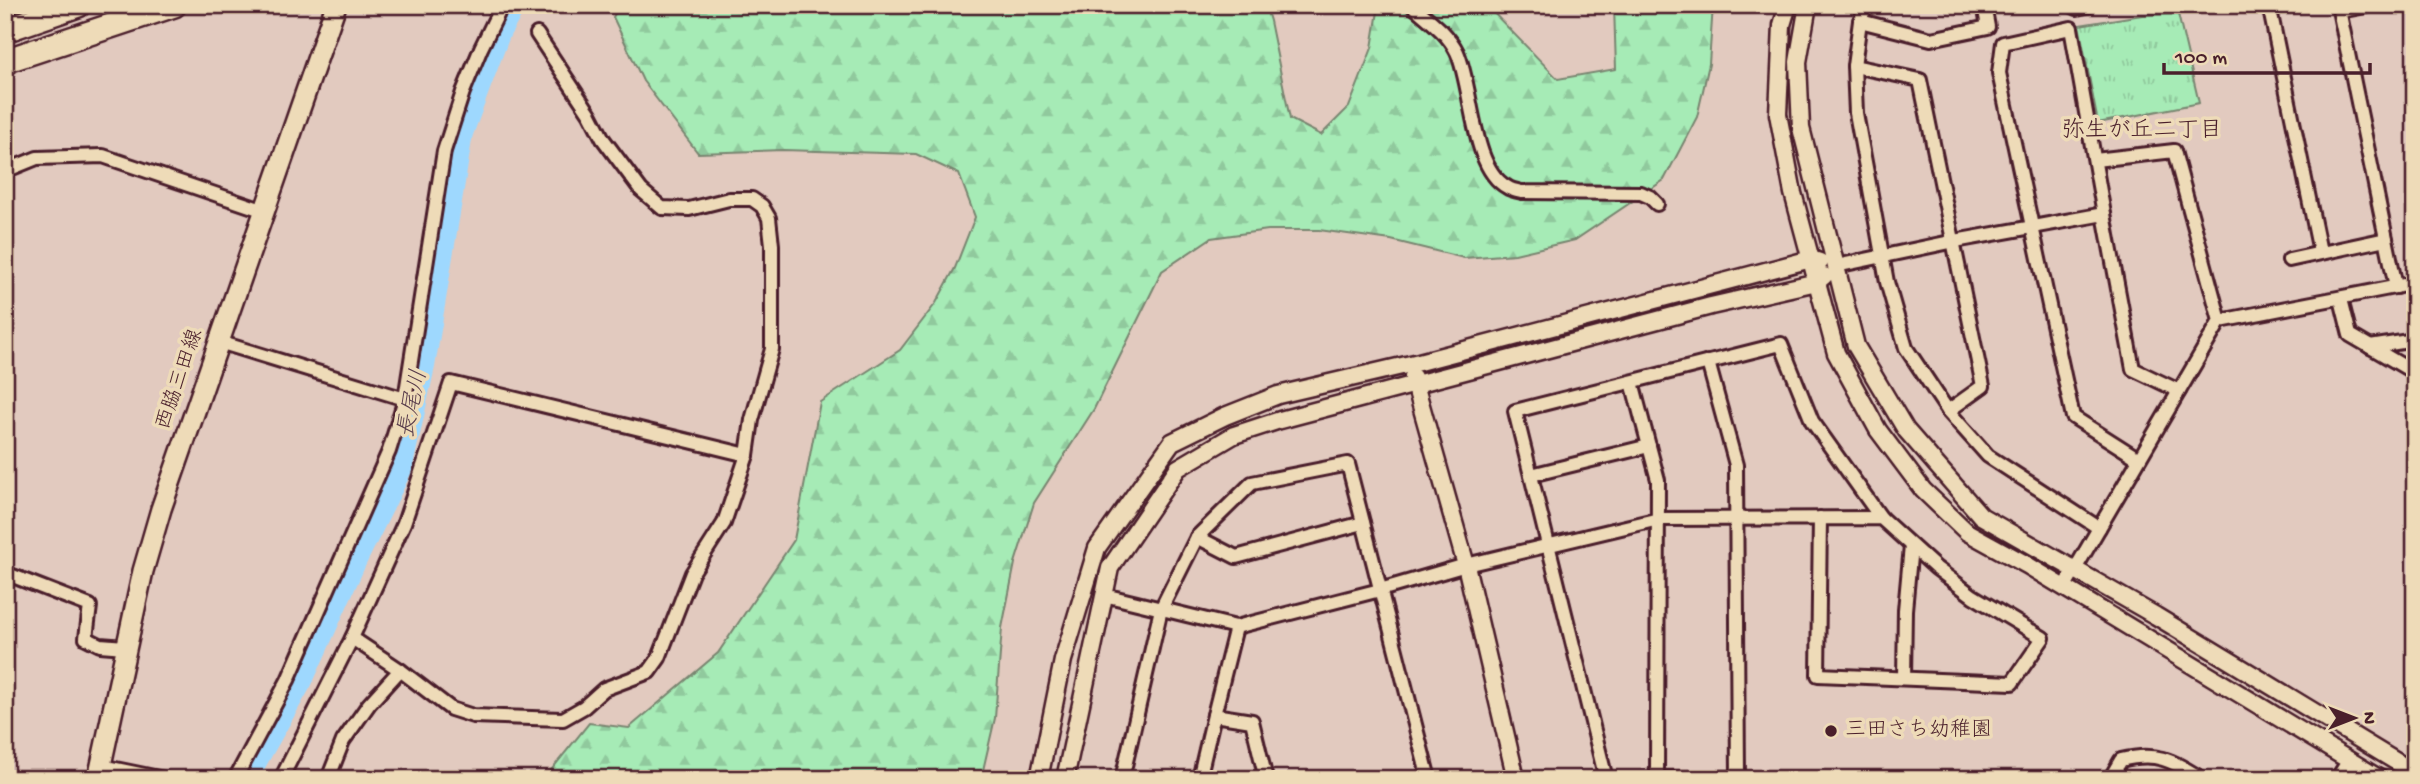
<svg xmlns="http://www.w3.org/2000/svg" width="2420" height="784" font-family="'Gochi Hand','Klee One',sans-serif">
	<defs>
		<pattern id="forest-firs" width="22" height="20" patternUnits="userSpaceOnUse" patternTransform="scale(1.75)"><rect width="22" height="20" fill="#a6ebb6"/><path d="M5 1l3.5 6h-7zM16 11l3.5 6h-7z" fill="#90c99d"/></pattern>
		<pattern id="park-tufts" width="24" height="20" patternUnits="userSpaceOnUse" patternTransform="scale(1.75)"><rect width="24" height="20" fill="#a6ebb6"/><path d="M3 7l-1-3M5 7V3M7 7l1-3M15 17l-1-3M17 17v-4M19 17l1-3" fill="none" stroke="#90c99d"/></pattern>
	</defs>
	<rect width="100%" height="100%" fill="#e2cabf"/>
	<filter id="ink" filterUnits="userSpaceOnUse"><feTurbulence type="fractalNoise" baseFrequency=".0143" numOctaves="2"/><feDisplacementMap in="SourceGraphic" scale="14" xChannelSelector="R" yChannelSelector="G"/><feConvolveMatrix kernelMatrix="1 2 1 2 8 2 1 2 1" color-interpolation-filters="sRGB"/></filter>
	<g filter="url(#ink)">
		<path fill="url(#forest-firs)" stroke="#788570" stroke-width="2" d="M620,5H1265L1270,21L1290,119L1321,135L1349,107L1372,48L1379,5H1486L1558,79L1616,69L1614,5H1713L1709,64L1697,117L1664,180L1575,240L1515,254L1464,258L1391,240L1319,230H1268L1211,238L1162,271L1094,409L1034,503L1015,563L1002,628L995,718L981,779H544L589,723L629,728L718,653L794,540L820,402L900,350L936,303L955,268L975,217L959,174L916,154L783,150L698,153L643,81L613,17Z"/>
		<path fill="url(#park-tufts)" stroke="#788570" stroke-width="2" d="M2178,14L2199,103L2098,123L2079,25L2142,15Z"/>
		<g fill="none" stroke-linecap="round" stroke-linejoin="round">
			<path stroke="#9ed8fe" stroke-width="24" d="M245,779L301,680L353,564L400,469L423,366L461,133L499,31L514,5"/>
			<defs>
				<g id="minor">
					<path d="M1412,5C1429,20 1447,32 1457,52C1473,87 1471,168 1507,187C1511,190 1517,191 1522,192L1641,193L1650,197L1657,204"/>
					<path d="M1866,5L1860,21L1854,66L1856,113L1887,282L1906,348L1948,411L1988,456L2099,528"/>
					<path d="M2071,5L2077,8L2090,5"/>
					<path d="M2269,5L2320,252"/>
					<path d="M2338,5L2396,287"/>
					<path d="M2340,11L2371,5"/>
					<path d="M1860,21L1931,39L1988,27L1984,5"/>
					<path d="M1854,66L1920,80L1983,386L1948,411"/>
					<path d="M2095,160L2174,151L2220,321"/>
					<path d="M5,171L37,158L103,156L265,211"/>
					<path d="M2104,214L2071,28L2003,43L1999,73L2073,417L2139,459"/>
					<path d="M2289,260L2386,239"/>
					<path d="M1836,266L1955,241L2104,214L2133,369L2179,391"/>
					<path d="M2341,299L2350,335L2415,373"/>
					<path d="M219,342L405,399"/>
					<path d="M2370,347L2415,340"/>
					<path d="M1632,382L1658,480L1657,779"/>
					<path d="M1531,475L1649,446"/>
					<path d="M1197,537L1236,557L1363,523"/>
					<path d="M5,573L90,606L86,638L100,645L125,647"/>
					<path d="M2064,588L2220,321L2415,283"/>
					<path d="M1104,595L1236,627L1380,590L1466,565L1659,519L1881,518L1936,568L1973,596L2043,638L2012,683L1818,675L1820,518"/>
					<path d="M1236,627L1214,715L1252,721L1266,779"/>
					<path d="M352,638L400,670L451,709L473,716L563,719L584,707L604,689L649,672L659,658L692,573L724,523L747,455L752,420L772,349V245L769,218L762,206L752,199H729L689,209L662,208L641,190L603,139L590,114L537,34"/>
					<path d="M1904,678L1905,610L1911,546"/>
					<path d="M101,766L164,779"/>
					<path d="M235,779L288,680L389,451L405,399L444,151L463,92L481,48L502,5"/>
					<path d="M281,779L352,638L404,523L451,383L747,455"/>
					<path d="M328,779L343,741L369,704L400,670"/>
					<path d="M1122,779L1161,609L1197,537L1252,483L1348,464L1429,779"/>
					<path d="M1199,779L1214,715"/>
					<path d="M1606,779L1515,411L1781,344L1812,421L1881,518"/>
					<path d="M1653,779L1738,778L1736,465L1708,362"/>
					<path d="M2110,779L2121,760C2157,751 2171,760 2202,779"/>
					<path d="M2337,779L2349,760"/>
				</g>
				<g id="tertiary">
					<path d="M1788,5L1782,25L1778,114L1793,193L1836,353L1878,430L1923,490L1967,532L2027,565L2380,779"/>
					<path d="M1808,5L1798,62L1801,128L1856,346L1906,430L1981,516L2156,616L2415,773"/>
					<path d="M1413,377L1466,565L1516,779"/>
					<path d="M1039,779L1063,660L1097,548L1172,442L1225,416L1278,395L1419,362L1811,259L1820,262"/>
					<path d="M1065,779L1110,568L1178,468L1234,435L1280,420L1711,306L1817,282L1824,276"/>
				</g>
				<path id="primary" d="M98,779L143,571L161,509L336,5"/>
				<g id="motorway">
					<path d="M5,30L78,5"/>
					<path d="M5,61L174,5"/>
				</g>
			</defs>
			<use href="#minor" stroke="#4a1f2b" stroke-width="18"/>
			<use href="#tertiary" stroke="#4a1f2b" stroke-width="21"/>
			<use href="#primary" stroke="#4a1f2b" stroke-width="24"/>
			<use href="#motorway" stroke="#4a1f2b" stroke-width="28"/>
			<use href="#minor" stroke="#eedbb8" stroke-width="12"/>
			<use href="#tertiary" stroke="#eedbb8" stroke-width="16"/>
			<use href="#primary" stroke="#eedbb8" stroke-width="19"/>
			<use href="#motorway" stroke="#eedbb8" stroke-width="23"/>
		</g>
	</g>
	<circle fill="#4a1f2b" stroke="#eedbb8" stroke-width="2.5" cx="1831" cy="731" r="7"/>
	<g text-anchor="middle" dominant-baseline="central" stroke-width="7" stroke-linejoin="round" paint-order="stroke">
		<g font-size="21" fill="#4a1f2b" stroke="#eedbb8">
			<text transform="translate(181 380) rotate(-71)">西脇三田線</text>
		</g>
		<g font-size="21" fill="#4a1f2b" stroke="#eedbb8" text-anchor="start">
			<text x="1845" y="731">三田さち幼稚園</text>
		</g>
		<g font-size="23" fill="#4a1f2b" stroke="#eedbb8">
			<text x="2142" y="131">弥生が丘二丁目</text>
		</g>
		<g font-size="23" font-style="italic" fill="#573b4b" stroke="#eedbb8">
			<text transform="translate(414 404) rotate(-78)">長尾川</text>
		</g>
	</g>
	<rect width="2420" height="784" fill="none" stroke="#eedbb8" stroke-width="28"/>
	<rect x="14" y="14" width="2392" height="756" fill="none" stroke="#4a1f2b" stroke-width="2.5" filter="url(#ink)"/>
	<g transform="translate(2354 718) rotate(90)" stroke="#eedbb8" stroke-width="5" paint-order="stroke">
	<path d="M0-5L12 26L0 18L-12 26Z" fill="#4a1f2b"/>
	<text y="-10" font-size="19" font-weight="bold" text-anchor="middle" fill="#4a1f2b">N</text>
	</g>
	<path d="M2164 63v10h206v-10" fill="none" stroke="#4a1f2b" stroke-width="3.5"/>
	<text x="2175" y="63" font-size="21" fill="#4a1f2b" stroke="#eedbb8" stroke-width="5" paint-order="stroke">100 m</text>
</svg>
